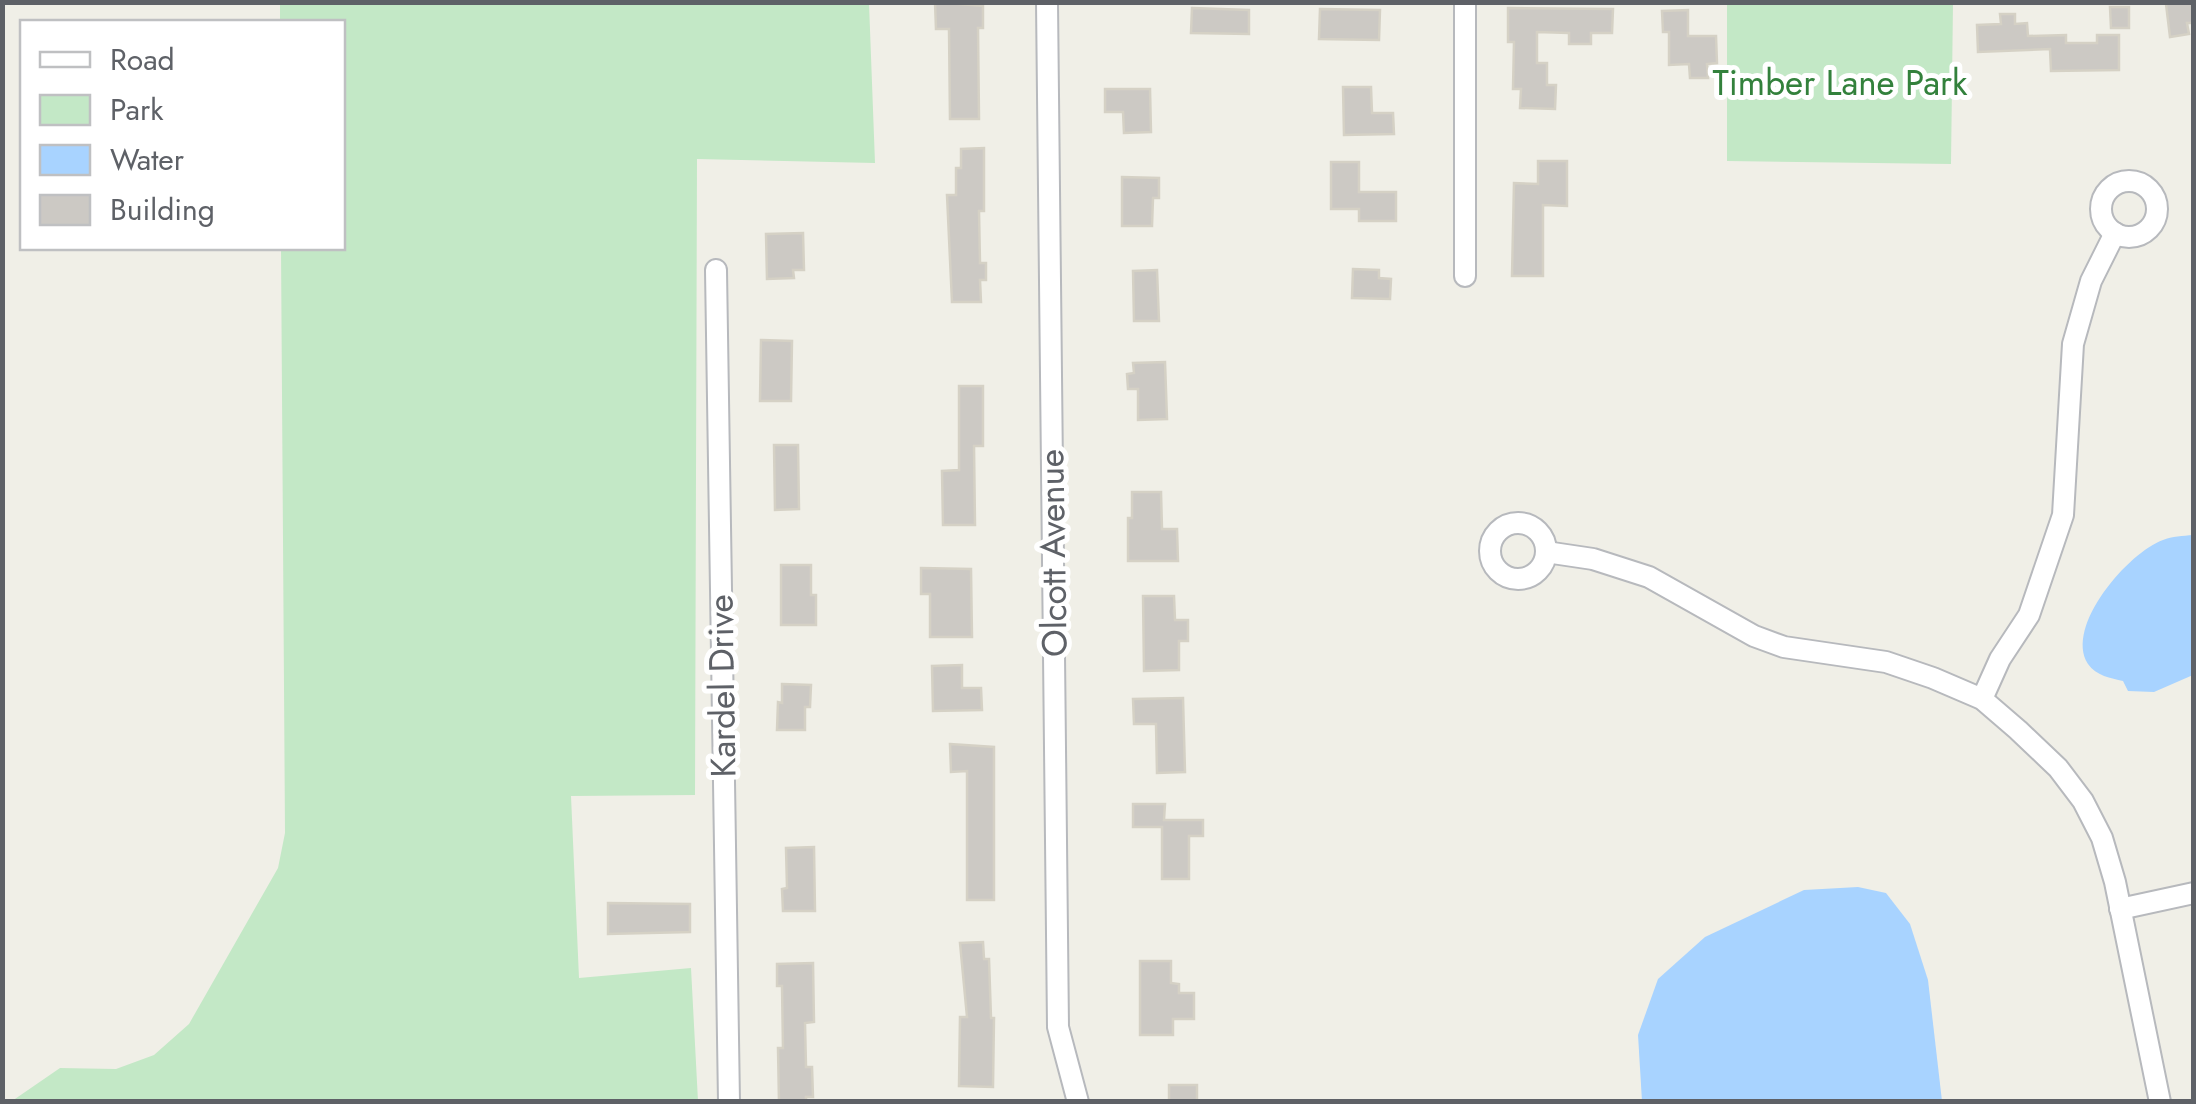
<svg xmlns="http://www.w3.org/2000/svg" width="2196" height="1104" font-family="Jost,sans-serif">
	<rect width="100%" height="100%" fill="#f0efe7"/>
	<g fill="#c3e8c6">
		<path d="M280,3H869L875,163L697,159L695,795L571,796L579,978L691,968L698,1101H12L60,1068L116,1069L154,1055L189,1024L278,868L285,833L281,248H342V22H280Z"/>
		<path d="M1727,3H1953L1951,164L1727,161Z"/>
	</g>
	<g fill="#a8d3ff">
		<path d="M2193,535V675L2154,692L2128,691L2123,681C2111,678 2096,676 2088,664C2064,626 2129,552 2163,540C2172,536 2183,536 2193,535Z"/>
		<path d="M1858,887L1886,893L1910,924L1928,980L1942,1101H1642L1638,1035L1658,979L1705,937L1804,890Z"/>
	</g>
	<g fill="#ccc9c4" stroke="#d5d1c5" stroke-width="2.5">
		<path d="M935,2L983,6V28H978L979,119H950L949,29H936Z"/>
		<path d="M2194,2V23H2187L2189,34L2170,37L2166,4Z"/>
		<path d="M2110,7H2129V28H2111Z"/>
		<path d="M1192,8L1249,10V34L1191,33Z"/>
		<path d="M1508,8L1613,9L1612,33H1591V44H1569V33L1537,32V63H1547V85H1556L1555,109L1520,108L1521,89H1513L1514,42H1508Z"/>
		<path d="M1320,9L1380,10L1379,40L1319,39Z"/>
		<path d="M1688,10V36H1716L1717,63L1707,64L1708,78H1690L1689,64L1669,65V32H1663L1662,11Z"/>
		<path d="M2000,14H2015V24L2027,23L2028,36L2066,35V43H2097V35H2119V70L2051,71L2050,49L1978,52L1977,25L2001,24Z"/>
		<path d="M1343,87H1371L1372,113H1393L1394,134L1344,135Z"/>
		<path d="M1105,89H1150L1151,132L1124,133L1123,112H1105Z"/>
		<path d="M984,148V211H979L980,263H986V280H980L981,302H952L947,195H956V168H961V149Z"/>
		<path d="M1538,161H1567V206L1543,205V276H1512L1514,183L1538,184Z"/>
		<path d="M1331,162H1359V192H1396V221H1359V209H1331Z"/>
		<path d="M1122,177L1159,178V198H1153L1152,226H1122Z"/>
		<path d="M803,233L804,270H793L794,278L767,279L766,234Z"/>
		<path d="M1353,269L1379,270V278L1391,279L1390,299L1352,298Z"/>
		<path d="M1157,270L1159,321H1134L1133,271Z"/>
		<path d="M761,340L792,341L791,401H760Z"/>
		<path d="M1165,362L1167,419L1138,420V389H1128L1127,374L1134,373L1133,363Z"/>
		<path d="M959,386H983V446H974L975,525H943L942,471L959,470Z"/>
		<path d="M774,445H798L799,509L775,510Z"/>
		<path d="M1132,492H1161L1162,529H1177L1178,561H1128V518H1132Z"/>
		<path d="M781,565H811V595H816V625H781Z"/>
		<path d="M921,568L971,569L972,637H930V594H921Z"/>
		<path d="M1143,596H1174L1175,620H1188V641H1179V670L1144,671Z"/>
		<path d="M962,665V688H981L982,710L933,711L932,666Z"/>
		<path d="M782,684L811,685L810,707H805V730H777L778,702L782,703Z"/>
		<path d="M1183,698L1185,772L1157,773L1156,724H1134L1133,699Z"/>
		<path d="M950,744L994,747V900H967V771L951,772Z"/>
		<path d="M1133,804H1165L1164,820H1203V836H1189V879H1162V827H1133Z"/>
		<path d="M814,847L815,911H783L782,889L787,888L786,848Z"/>
		<path d="M608,903L690,904V932L608,934Z"/>
		<path d="M983,942L984,959H989L991,1018H994L993,1087L959,1086L960,1017H967L960,943Z"/>
		<path d="M1140,961H1171V983L1179,984V993H1194V1019H1173V1035H1140Z"/>
		<path d="M813,963L814,1022L805,1023L806,1067H812L813,1097H806V1102H779L778,1048H783L782,986H777V964Z"/>
		<rect x="1169" y="1085" width="28" height="17"/>
	</g>
	<g fill="none" stroke-linecap="round" stroke-linejoin="round">
		<defs>
			<g id="minor">
				<path d="M1047,2L1058,1027L1078,1102"/>
				<path d="M1465,2V276"/>
				<circle cx="2129" cy="209" r="28"/>
				<path d="M716,270L729,1102"/>
				<circle cx="1518" cy="551" r="28"/>
				<path d="M1546,552L1593,559L1649,577L1754,636L1784,647L1886,662L1933,678L1982,699L2018,730L2058,768L2083,801L2102,838L2115,882L2160,1102"/>
				<path d="M1982,699L2000,659L2029,615L2063,515L2073,344L2091,281L2115,233"/>
				<path d="M2120,909L2194,893"/>
			</g>
		</defs>
		<use href="#minor" stroke="#b7b9bd" stroke-width="24"/>
		<use href="#minor" stroke="#fff" stroke-width="20"/>
	</g>
	<g text-anchor="middle" dominant-baseline="central" stroke-width="10" stroke-linejoin="round" paint-order="stroke">
		<g font-size="35" fill="#33813c" stroke="#fff">
			<text x="1840" y="83">Timber Lane Park</text>
		</g>
		<g font-size="35" fill="#5e6167" stroke="#fff">
			<text transform="translate(1053 553) rotate(-91)">Olcott Avenue</text>
			<text transform="translate(722 686) rotate(-91)">Kardel Drive</text>
		</g>
	</g>
	<rect width="2196" height="1104" fill="none" stroke="#5e6167" stroke-width="10"/>
	<rect x="20" y="20" width="325" height="230" fill="#ffffff" stroke="#bfc0c2" stroke-width="2.5"/>
	<rect x="40" y="52" width="50" height="15" fill="#ffffff" stroke="#bfc0c2" stroke-width="2.5"/>
	<text x="110" y="70" font-size="30" fill="#5e6167">Road</text>
	<rect x="40" y="95" width="50" height="30" fill="#c3e8c6" stroke="#bfc0c2" stroke-width="2.5"/>
	<text x="110" y="120" font-size="30" fill="#5e6167">Park</text>
	<rect x="40" y="145" width="50" height="30" fill="#a8d3ff" stroke="#bfc0c2" stroke-width="2.5"/>
	<text x="110" y="170" font-size="30" fill="#5e6167">Water</text>
	<rect x="40" y="195" width="50" height="30" fill="#ccc9c4" stroke="#bfc0c2" stroke-width="2.5"/>
	<text x="110" y="220" font-size="30" fill="#5e6167">Building</text>
</svg>
